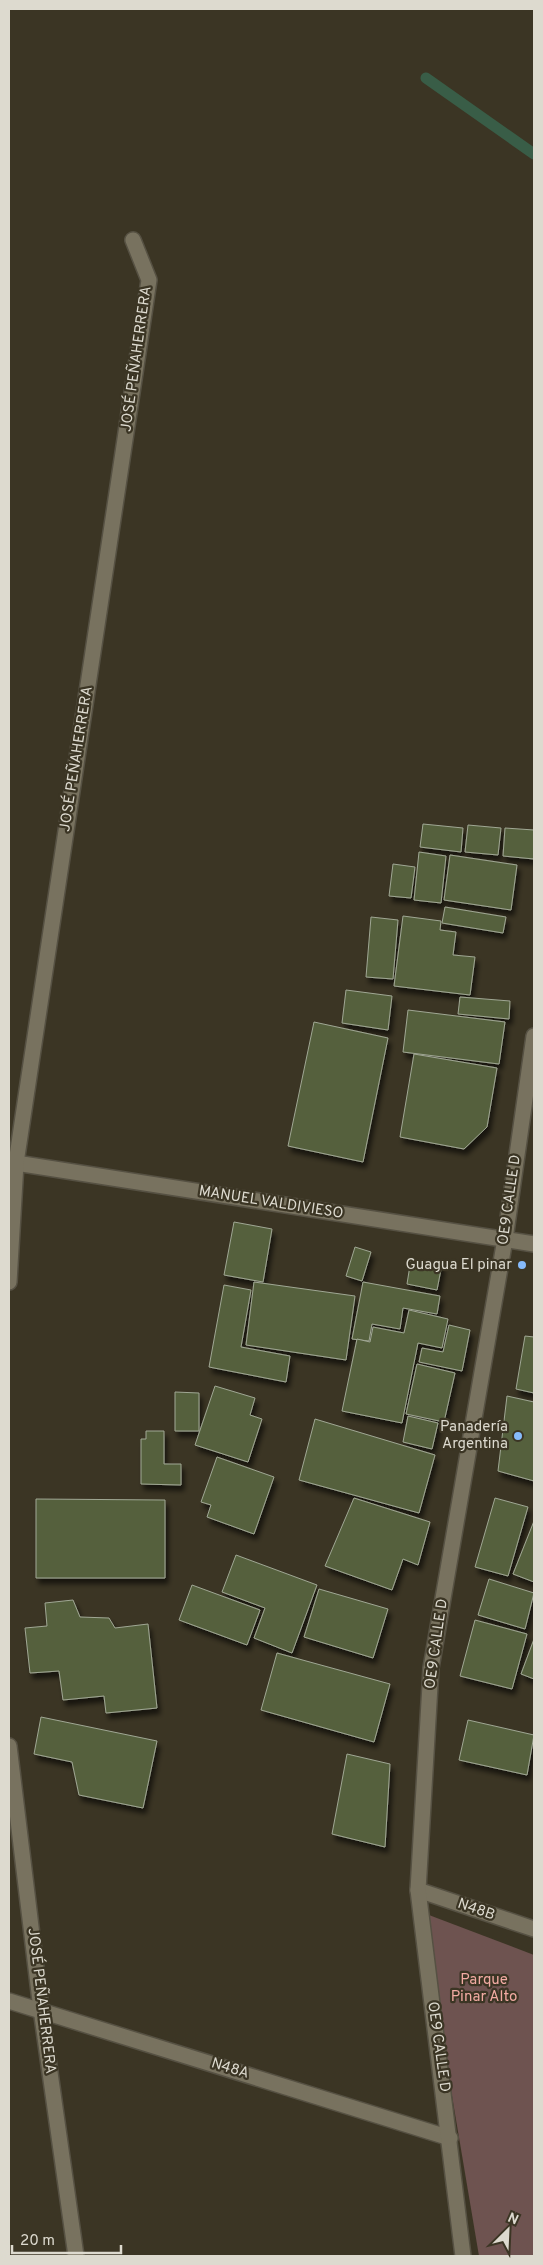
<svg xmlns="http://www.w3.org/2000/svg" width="543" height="2265" font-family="Overpass,sans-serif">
	<defs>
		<filter id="shadow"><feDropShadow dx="3" dy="5.5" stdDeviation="2.5" flood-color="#0009"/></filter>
	</defs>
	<rect width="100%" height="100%" fill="#3b3524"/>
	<path fill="#6e5350" d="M421,1912L534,1955V2256H479Z"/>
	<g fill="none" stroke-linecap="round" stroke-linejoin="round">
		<path stroke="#395d47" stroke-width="11" d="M426,78L534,154"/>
	</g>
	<g fill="#55613e" stroke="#a0a794" filter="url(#shadow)">
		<path d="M423,824L463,828L461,852L420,847Z"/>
		<path d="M468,825L501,828L498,855L465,852Z"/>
		<path d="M505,828L534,830V859L503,856Z"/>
		<path d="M419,852L446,856L441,903L414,900Z"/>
		<path d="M450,855L517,865L511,910L444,900Z"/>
		<path d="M393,864L415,867L411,898L389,896Z"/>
		<path d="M445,907L506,917L503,933L442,923Z"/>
		<path d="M403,916L441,921L440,930L456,932L453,955L475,957L470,995L394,986Z"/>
		<path d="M371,917L398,920L393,979L366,977Z"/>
		<path d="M346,990L392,996L388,1030L342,1023Z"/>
		<path d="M460,997L510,1001L509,1019L458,1014Z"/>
		<path d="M408,1010L505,1022L499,1064L403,1052Z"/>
		<path d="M314,1022L388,1038L363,1162L288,1146Z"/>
		<path d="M414,1054L497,1068L487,1127L464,1149L400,1137Z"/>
		<path d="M234,1222L272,1229L263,1282L224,1275Z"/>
		<path d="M355,1247L371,1252L362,1281L346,1276Z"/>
		<path d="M411,1259L442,1264L437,1290L407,1284Z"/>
		<path d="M254,1282L355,1296L346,1360L246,1345Z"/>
		<path d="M363,1282L440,1296L437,1314L403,1308L400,1329L372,1324L369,1341L352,1339Z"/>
		<path d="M224,1285L251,1290L241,1347L290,1356L286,1382L209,1367Z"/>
		<path d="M409,1310L448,1319L442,1348L418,1343L402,1423L342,1411L357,1339L370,1342L373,1327L404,1333Z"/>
		<path d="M449,1325L470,1330L462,1371L419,1362L422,1348L443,1352Z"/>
		<path d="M525,1336L534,1337V1393L516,1389Z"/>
		<path d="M417,1364L455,1373L444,1422L406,1414Z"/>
		<path d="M215,1386L255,1398L250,1415L262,1419L248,1462L195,1445Z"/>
		<path d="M175,1392L199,1393V1431H175Z"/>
		<path d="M507,1396L534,1402V1481L498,1471Z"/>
		<path d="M408,1416L438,1423L432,1449L403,1442Z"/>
		<path d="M315,1419L435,1455L419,1513L299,1480Z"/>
		<path d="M146,1431H164V1464H181V1485L141,1484V1439H146Z"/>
		<path d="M217,1457L274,1477L254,1534L207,1517L211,1505L201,1502Z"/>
		<path d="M354,1498L430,1522L418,1565L403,1559L392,1590L325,1566Z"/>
		<path d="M495,1498L528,1507L508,1576L475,1567Z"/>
		<path d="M36,1499L165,1500V1578H36Z"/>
		<path d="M534,1521V1582L513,1574Z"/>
		<path d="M236,1555L317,1585L292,1653L254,1638L265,1608L222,1592Z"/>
		<path d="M489,1579L534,1593L525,1629L478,1615Z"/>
		<path d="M192,1585L260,1610L247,1645L179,1620Z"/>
		<path d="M319,1589L388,1609L373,1658L304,1637Z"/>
		<path d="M73,1600L80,1617L109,1618L115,1628L148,1624L157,1708L106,1713L104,1696L63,1700L59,1671L30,1673L25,1628L47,1626L45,1603Z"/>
		<path d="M475,1620L527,1634L512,1689L460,1676Z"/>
		<path d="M534,1639V1679L521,1674Z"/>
		<path d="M277,1653L390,1684L374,1742L261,1710Z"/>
		<path d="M41,1717L157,1741L143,1808L79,1795L72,1762L34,1754Z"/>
		<path d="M468,1720L534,1735L527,1775L459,1760Z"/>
		<path d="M347,1754L390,1764L385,1847L332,1834Z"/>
	</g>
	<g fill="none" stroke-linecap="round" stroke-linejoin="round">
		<defs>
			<g id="street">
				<path d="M9,1160L16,1163L534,1244"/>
				<path d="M9,1282L16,1163L149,280L133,240"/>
				<path d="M9,1746L41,2009L76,2256"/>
				<path d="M418,1890L534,1929"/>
				<path d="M9,2001L450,2138"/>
				<path d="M463,2256L418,1890L431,1668L505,1239L534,1036"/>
			</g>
		</defs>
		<use href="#street" stroke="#565143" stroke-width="18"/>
		<use href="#street" stroke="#78725f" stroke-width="15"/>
	</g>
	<g fill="#86bbfb" stroke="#3b3524" stroke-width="2">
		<circle cx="522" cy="1265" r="5"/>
		<circle cx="518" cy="1436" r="5"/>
	</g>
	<g text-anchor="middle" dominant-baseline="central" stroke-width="4.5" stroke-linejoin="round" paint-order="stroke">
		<g font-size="15" fill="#dddacf" stroke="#3b3524">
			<text transform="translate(137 359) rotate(-82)">JOSÉ PEÑAHERRERA</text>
			<text transform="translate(77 759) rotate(-81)">JOSÉ PEÑAHERRERA</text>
			<text transform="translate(510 1200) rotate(-82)">OE9 CALLE D</text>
			<text transform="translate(271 1203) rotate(9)">MANUEL VALDIVIESO</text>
			<text transform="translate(437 1644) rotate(-82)">OE9 CALLE D</text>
			<text transform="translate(476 1910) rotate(19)">N48B</text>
			<text transform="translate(41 2001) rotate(83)">JOSÉ PEÑAHERRERA</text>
			<text transform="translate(438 2047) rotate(82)">OE9 CALLE D</text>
			<text transform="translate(230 2069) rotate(17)">N48A</text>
		</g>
		<g font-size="15" fill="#dddacf" stroke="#3b3524" text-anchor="end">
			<text x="512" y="1265">Guagua El pinar</text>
			<text x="508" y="1427">Panadería<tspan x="508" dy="17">Argentina</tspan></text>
		</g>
		<g font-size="15" fill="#f2aba3" stroke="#3b3524">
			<text x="484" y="1980">Parque<tspan x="484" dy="17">Pinar Alto</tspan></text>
		</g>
	</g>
	<rect width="543" height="2265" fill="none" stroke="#dddacf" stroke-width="20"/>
	<g transform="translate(508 2230) rotate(24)" stroke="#3b3524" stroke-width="4" paint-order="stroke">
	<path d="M0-4L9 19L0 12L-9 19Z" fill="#dddacf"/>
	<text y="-8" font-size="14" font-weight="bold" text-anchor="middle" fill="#dddacf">N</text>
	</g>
	<path d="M12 2245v8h109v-8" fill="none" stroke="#dddacf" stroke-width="2.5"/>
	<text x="20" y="2245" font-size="15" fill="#dddacf" stroke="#3b3524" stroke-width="4" paint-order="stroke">20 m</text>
</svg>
